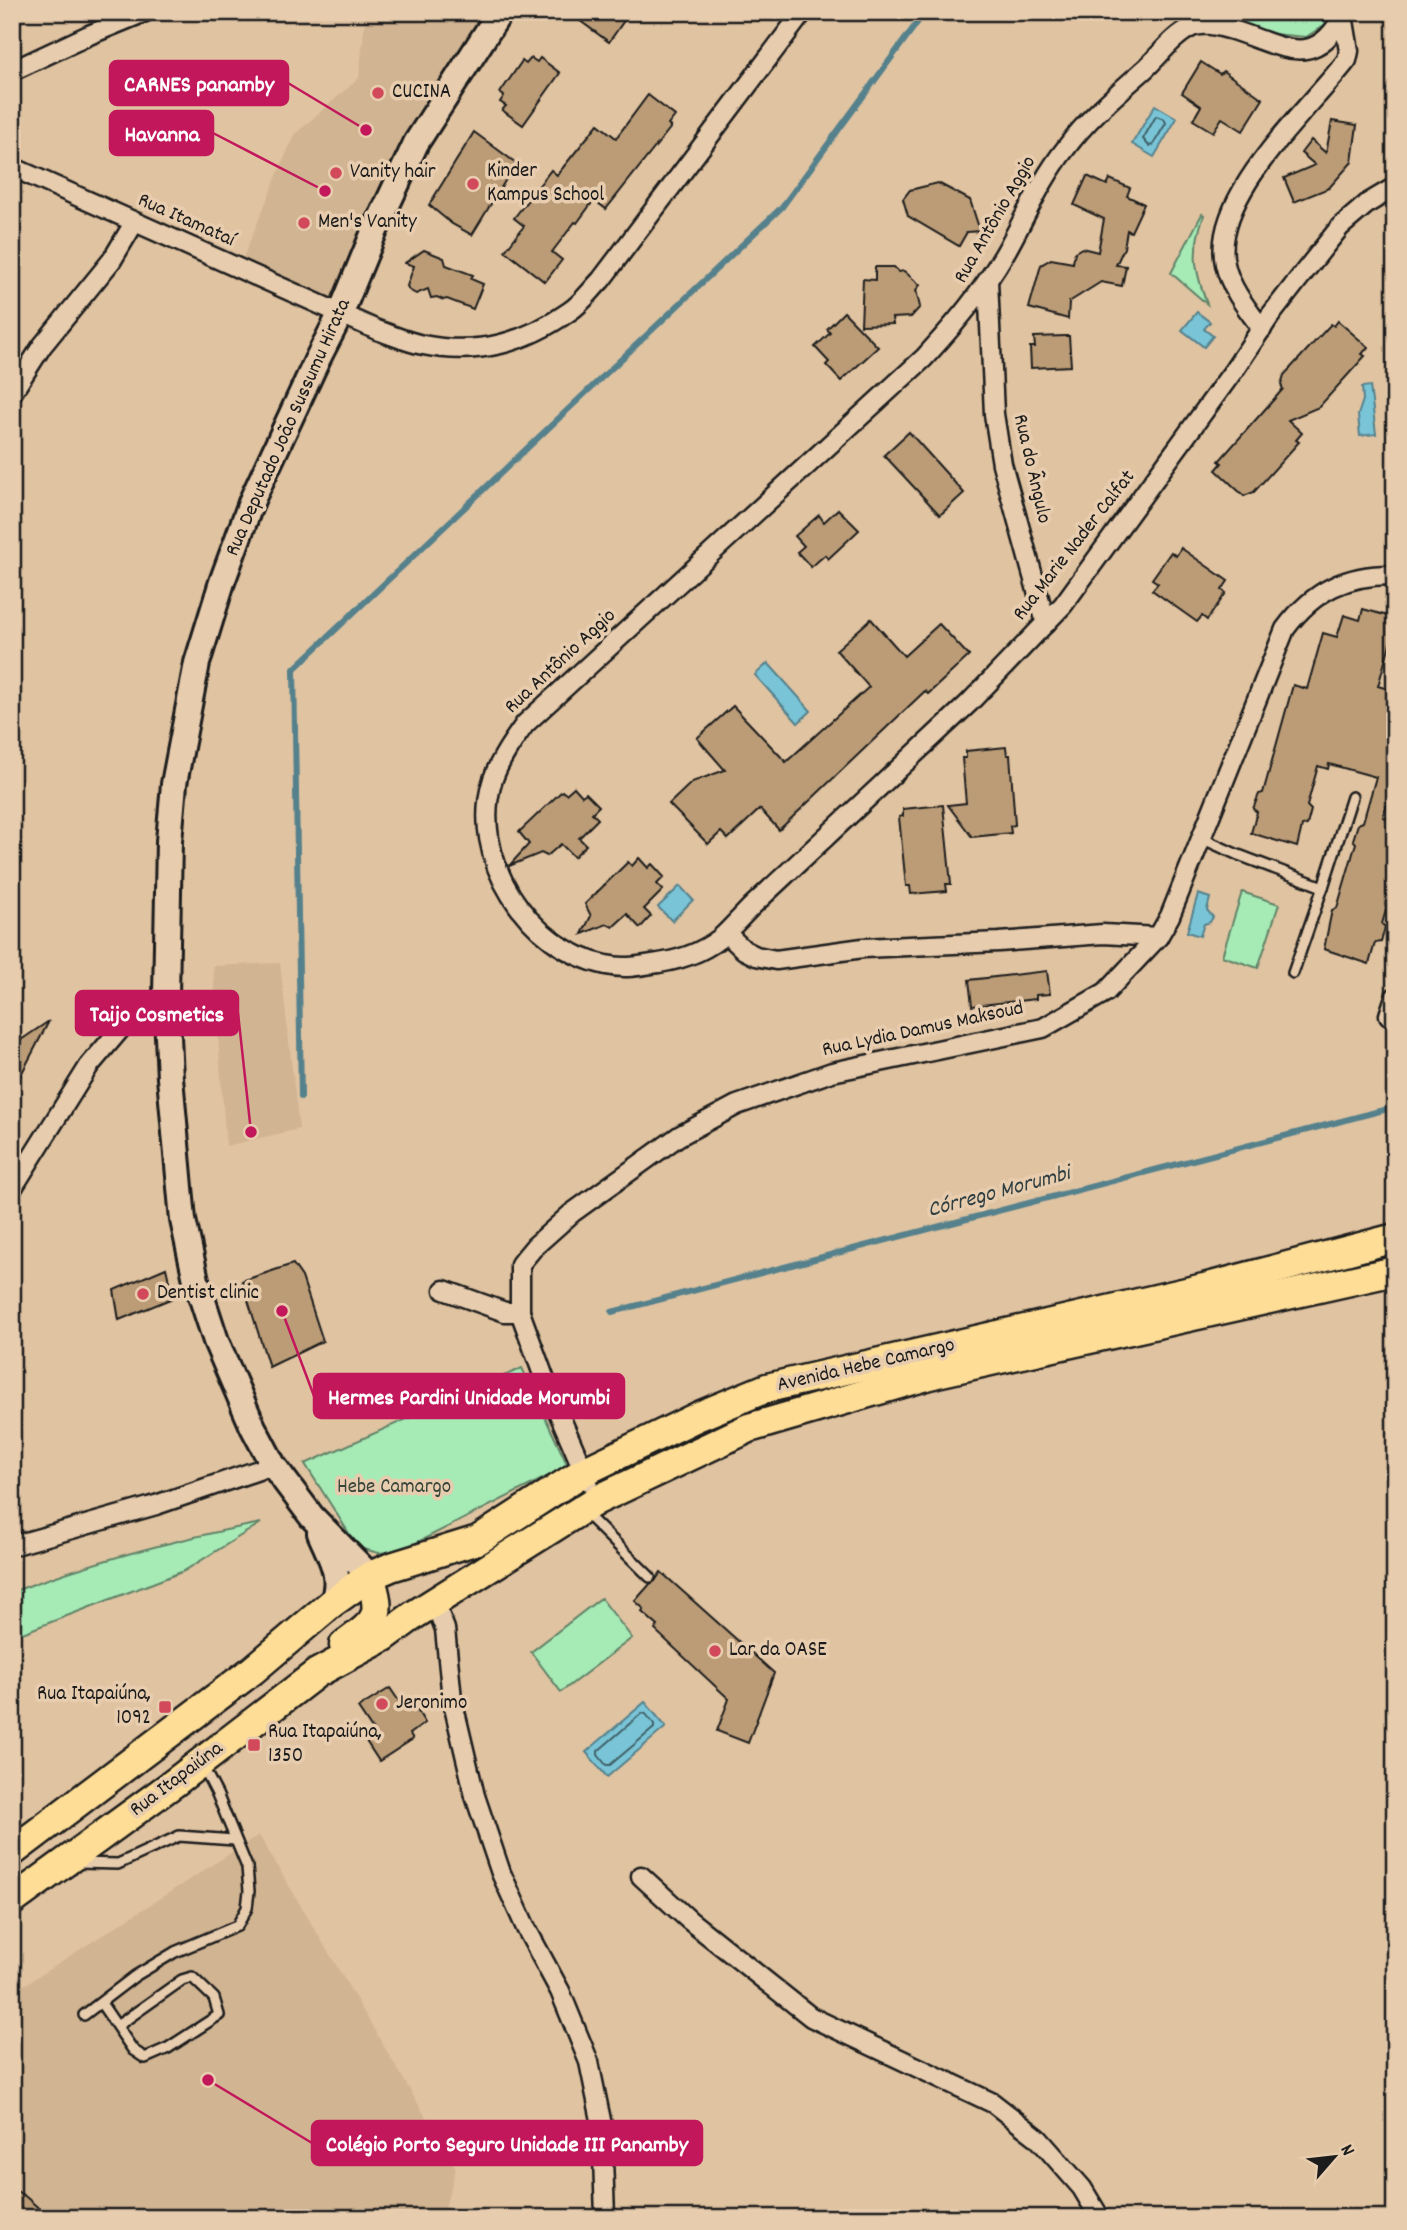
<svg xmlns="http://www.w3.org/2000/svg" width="1407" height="2230" font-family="Dekko,sans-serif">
	<rect width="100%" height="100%" fill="#e0c3a1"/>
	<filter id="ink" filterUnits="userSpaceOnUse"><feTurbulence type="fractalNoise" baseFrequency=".0143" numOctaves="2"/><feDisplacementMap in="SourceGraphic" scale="14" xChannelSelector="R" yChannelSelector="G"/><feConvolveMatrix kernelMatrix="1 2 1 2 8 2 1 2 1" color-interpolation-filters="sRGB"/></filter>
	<g filter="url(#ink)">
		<g fill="#d1b492">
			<path d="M366,12H494L333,312L240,265L294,135L359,78Z"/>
			<path d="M280,963L299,1129L226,1146L213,966Z"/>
			<path d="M259,1835L456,2168L442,2218H12V1993Z"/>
		</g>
		<g fill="#a6eab5" stroke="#618368" stroke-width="2">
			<path d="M1207,12H1334L1326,24L1306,37L1273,34L1244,24L1206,16Z"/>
			<path d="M1202,214L1204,215C1191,252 1194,268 1207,304L1171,273Z"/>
			<path d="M1242,892L1279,904L1258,968L1222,956Z"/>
			<path d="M522,1368L568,1466L400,1551L379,1553L363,1549L352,1538L305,1464Z"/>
			<path d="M261,1523L184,1571L12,1637V1592C93,1561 177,1539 261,1523Z"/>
			<path d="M601,1598L632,1638L561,1692L531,1652Z"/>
		</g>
		<g fill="#79c5d7" stroke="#54818c" stroke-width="2">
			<path d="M1155,105L1177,118L1154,157L1132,144Z"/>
			<path d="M1197,312L1210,322L1204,329L1213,336L1204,347L1182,330Z"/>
			<path d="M1370,386L1376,434L1360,436L1358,415L1363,400L1362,387Z"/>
			<path d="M768,663L811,711L798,723L755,675Z"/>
			<path d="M680,886L693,900L672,921L658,907Z"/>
			<path d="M1198,894L1210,898L1207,910L1213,917L1210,922L1204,924L1200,936L1187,932Z"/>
			<path d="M645,1702L666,1727L607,1777L586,1752Z"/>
		</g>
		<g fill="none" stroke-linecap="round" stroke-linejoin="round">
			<g stroke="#416067" stroke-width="2">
				<path d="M1156,116L1164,119L1166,123L1153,145L1149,146L1143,139Z"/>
				<path d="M642,1713L646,1714L654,1724V1728L610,1765H606L598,1755V1751Z"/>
			</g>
			<g stroke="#54818c" stroke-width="6">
				<path d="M301,1097L294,669L782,207L925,12"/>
				<path d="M612,1312L1395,1107"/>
			</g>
		</g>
		<g fill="#bb9c77" stroke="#1c1c1c" stroke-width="2">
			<path d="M568,12H630L609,42Z"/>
			<path d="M531,58L537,62L540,58L560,73L523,125L502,110L506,106L500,102L504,96L500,93L522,61L526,64Z"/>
			<path d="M1201,62L1220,74L1223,71L1263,99L1243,131L1222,118L1213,132L1193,120L1201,106L1182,93Z"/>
			<path d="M648,95L675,116L668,125L671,127L606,209L594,200L577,223L575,222L552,252L562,260L545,282L505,251L524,226L514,218L551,170L557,175L598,124L616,138Z"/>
			<path d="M1332,121L1357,125L1352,162L1329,188L1294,202L1284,178L1315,165L1301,153L1311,140L1326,153Z"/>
			<path d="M474,132L516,163L472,235L452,224L429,205Z"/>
			<path d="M1087,176L1107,185L1110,179L1130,188L1127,196L1144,204L1131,232L1127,230L1124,248L1116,265L1126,266L1122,286L1101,282L1069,302L1068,319L1029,308L1041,265L1051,259L1073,263L1075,252L1082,248L1098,252L1104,219L1074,205Z"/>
			<path d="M938,183L970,200L980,231L967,232L959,246L908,216L903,199L910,190Z"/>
			<path d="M424,250L444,258L446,265L473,275L471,279L483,284L473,309L447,299L443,300L437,297L431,298L428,289L416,294L409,290L407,286L414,266L405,263Z"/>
			<path d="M875,267H894L899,272L904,271L920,285L916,290L920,307L911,317L892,318L893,324L861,325L863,279L875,280Z"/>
			<path d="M844,312L878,347L841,381L826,365L829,362L815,347L830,333L827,329Z"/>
			<path d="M1338,321L1368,347L1362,354L1365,356L1319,407L1288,420L1302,433L1296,440L1299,442L1254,492L1244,496L1216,470L1222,463L1219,461L1283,389L1281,385L1284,375L1331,324L1334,326Z"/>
			<path d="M1066,336H1069L1071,366L1031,368L1030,347H1035L1034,337Z"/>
			<path d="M909,432L964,493L940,515L884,455Z"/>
			<path d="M838,509L859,530L828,559L825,555L811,567L797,552L804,546L795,536L819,515L824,522Z"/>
			<path d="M1181,548L1228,581L1222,590L1226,593L1207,620L1202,616L1197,622L1152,590L1158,583L1152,579L1171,552L1176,556Z"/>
			<path d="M1363,609L1395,618V626L1378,686L1395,691V778L1383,817L1395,820V879L1382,924L1385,927L1381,942L1375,943L1369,964L1324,949L1332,910L1337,908L1356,843L1353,840L1358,824L1363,822L1376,777L1329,764L1328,769L1318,766L1307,806L1311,810L1307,825L1302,826L1297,847L1251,833L1257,812L1253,809L1259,794L1263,793L1293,685L1307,689L1323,633L1337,637L1344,615L1360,620Z"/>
			<path d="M871,619L904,656L939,624L969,656L928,694L925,691L779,830L760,809L728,839L721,832L708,844L669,804L692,782L725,770L697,738L733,706L786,762L869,687L836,650Z"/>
			<path d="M1006,747L1007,755H1010L1015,825L1010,826L1011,833L972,837L948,805L966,803L962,758H966V751Z"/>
			<path d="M574,787L582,796L586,793L599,806L592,813L598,819L579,838L586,845L574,857L561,844L547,856L541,853L509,866L529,844L519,832L562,791L566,794Z"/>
			<path d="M943,805L951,884H946L947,891L911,894L910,886H906L899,817L903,816V809Z"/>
			<path d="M639,858L648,868L652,864L664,877L657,884L663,890L644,909L651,916L640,928L627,914L613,927L607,924L582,934L591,916L585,904L628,862L632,866Z"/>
			<path d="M1047,971L1050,994L1036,995V999L972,1006L969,980Z"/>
			<path d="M49,1021L12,1092V1046Z"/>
			<path d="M293,1264L302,1277L323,1341L269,1367L242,1281Z"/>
			<path d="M166,1268L173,1298L119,1320L114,1290Z"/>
			<path d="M661,1572L774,1673L748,1743L717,1731L729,1699L655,1630L658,1626L642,1612L644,1609L635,1601L650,1584L655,1581Z"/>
			<path d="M390,1688L405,1710L414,1705L425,1723L410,1734L413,1739L379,1761L364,1738L374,1732L358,1708Z"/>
			<path d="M12,2188L26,2197L50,2218H12Z"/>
		</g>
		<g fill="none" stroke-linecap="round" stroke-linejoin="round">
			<defs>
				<g id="service">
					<path d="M1201,838L1236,854L1323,887L1293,973"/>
					<path d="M1323,887L1352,797"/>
					<path d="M584,1512L650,1577"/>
					<path d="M78,1863L118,1864L179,1836L234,1840"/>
					<path d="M101,2003L133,2050L145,2058L168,2048L219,2015L214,1998L192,1977L182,1980L117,2026"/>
					<path d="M84,2015L135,1976L175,1952L237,1926L247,1908L249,1891L247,1867L217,1794L203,1767"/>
				</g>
				<g id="minor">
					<path d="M12,71L89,35L145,12"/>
					<path d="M12,167L377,330C392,335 407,342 423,345C478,356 525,343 570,311C582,303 591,290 601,280L803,12"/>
					<path d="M988,280L994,414L1002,464L1046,623"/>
					<path d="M1262,329C1248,310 1230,288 1225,264C1210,196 1309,110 1347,60L1349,51L1343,15"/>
					<path d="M12,393L42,346L112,260L134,223"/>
					<path d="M726,933L751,907L969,703L1063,605L1234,370L1270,316L1305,271L1340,227L1368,203L1395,187"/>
					<path d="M1158,937L1103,934L999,942L863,948L776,960L756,956L744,950L726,933C707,951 685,959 659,963C641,966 624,969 606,965C528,949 468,857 493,779C500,759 513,741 525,724L924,358C955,324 981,294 1005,253C1025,218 1040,181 1066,148C1088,118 1117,94 1145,69C1159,56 1174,35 1192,27C1204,22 1217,26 1229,29C1280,44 1314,74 1345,12"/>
					<path d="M1389,1015L1395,997"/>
					<path d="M12,1189L89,1066L123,1026L166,995"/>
					<path d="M444,1290L505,1312H520L549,1391L588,1481"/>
					<path d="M520,1312V1264L535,1246L572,1213L679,1136L737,1105L832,1072L1043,1028L1106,992L1158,937L1170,916L1285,629C1314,590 1347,574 1395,575"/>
					<path d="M12,1546L156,1505L273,1465"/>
					<path d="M435,1603L445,1629L452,1699L475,1796L501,1873L526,1928L560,1991L589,2062L602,2125L605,2218"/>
					<path d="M641,1876L689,1920L811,2017L993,2103L1038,2138L1082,2188L1100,2218"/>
				</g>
				<g id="secondary">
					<path d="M320,1533C330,1557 344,1577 332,1603"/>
					<path d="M370,1576L312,1517L273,1465L253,1427L216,1341L196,1280L183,1220L170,1078L166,995L169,841L174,784L197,663L222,582L252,500L318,358L340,315L372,237L416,143L500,12"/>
				</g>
				<g id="primary">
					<path d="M344,1645C378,1620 383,1617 370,1576"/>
					<path d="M12,1852L253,1670L332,1603L370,1576L391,1567L478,1540L583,1472L699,1416L767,1388L1204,1288L1395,1238"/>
					<path d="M12,1901L174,1783L317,1673L384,1637L414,1615L597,1500L749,1428L937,1373L1395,1271"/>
				</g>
			</defs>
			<use href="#service" stroke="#1c1c1c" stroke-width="14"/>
			<use href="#minor" stroke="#1c1c1c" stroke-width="23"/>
			<use href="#secondary" stroke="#1c1c1c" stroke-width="30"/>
			<use href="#primary" stroke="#1c1c1c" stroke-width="33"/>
			<use href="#service" stroke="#e7ccae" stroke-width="9"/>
			<use href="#minor" stroke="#e7ccae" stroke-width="18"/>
			<use href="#secondary" stroke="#e7ccae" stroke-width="24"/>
			<use href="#primary" stroke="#fedd96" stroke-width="28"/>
		</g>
	</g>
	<g fill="#d1495b" stroke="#e7ccae" stroke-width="2.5">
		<circle cx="378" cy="93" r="7"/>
		<circle cx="336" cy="173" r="7"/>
		<circle cx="473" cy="184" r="7"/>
		<circle cx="304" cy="223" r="7"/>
		<circle cx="143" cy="1294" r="7"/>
		<circle cx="715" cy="1651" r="7"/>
		<circle cx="382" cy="1704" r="7"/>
		<rect x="158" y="1700" width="14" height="14" rx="3.5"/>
		<rect x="247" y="1738" width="14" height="14" rx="3.5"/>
	</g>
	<g text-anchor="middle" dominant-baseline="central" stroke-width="7" stroke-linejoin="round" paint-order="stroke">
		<g font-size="21" fill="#1c1c1c" stroke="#e7ccae" text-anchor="start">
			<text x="392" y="93">CUCINA</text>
			<text x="487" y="172">Kinder<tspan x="487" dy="24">Kampus School</tspan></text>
			<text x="350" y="173">Vanity hair</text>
			<text x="318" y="223">Men's Vanity</text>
			<text x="157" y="1294">Dentist clinic</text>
			<text x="729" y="1651">Lar da OASE</text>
			<text x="151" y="1695" text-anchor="end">Rua Itapaiúna,<tspan x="151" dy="24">1092</tspan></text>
			<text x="396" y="1704">Jeronimo</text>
			<text x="268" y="1733">Rua Itapaiúna,<tspan x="268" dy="24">1350</tspan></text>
		</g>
		<g font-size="21" fill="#1c1c1c" stroke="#e7ccae">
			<text transform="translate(996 220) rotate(-60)">Rua Antônio Aggio</text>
			<text transform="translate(186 221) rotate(24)">Rua Itamataí</text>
			<text transform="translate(289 428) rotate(-66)">Rua Deputado João Sussumu Hirata</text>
			<text transform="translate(1031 469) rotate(77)">Rua do Ângulo</text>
			<text transform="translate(1075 546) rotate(-52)">Rua Marie Nader Calfat</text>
			<text transform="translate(561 662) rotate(-43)">Rua Antônio Aggio</text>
			<text transform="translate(923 1030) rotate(-12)">Rua Lydia Damus Maksoud</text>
			<text transform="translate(866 1366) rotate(-13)">Avenida Hebe Camargo</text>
			<text transform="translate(177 1780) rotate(-37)">Rua Itapaiúna</text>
		</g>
		<g font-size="21" fill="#38453b" stroke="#e7ccae">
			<text x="394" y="1488">Hebe Camargo</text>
		</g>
		<g font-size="23" font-style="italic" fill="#2f3e41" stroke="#e7ccae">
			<text transform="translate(999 1193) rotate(-15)">Córrego Morumbi</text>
		</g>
	</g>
	<path fill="none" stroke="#c2185b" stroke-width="2.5" d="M366 130L288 83M325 191L213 133M251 1132L238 1013M282 1311L314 1396M208 2080L312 2143"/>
	<g fill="#c2185b" stroke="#e7ccae" stroke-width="2.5">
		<circle cx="366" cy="130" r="7"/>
		<circle cx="325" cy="191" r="7"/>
		<circle cx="251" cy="1132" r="7"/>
		<circle cx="282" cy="1311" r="7"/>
		<circle cx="208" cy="2080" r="7"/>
	</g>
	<g fill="#c2185b" stroke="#c2185b" stroke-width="2.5">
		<rect x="110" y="61" width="178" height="44" rx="7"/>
		<rect x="110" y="111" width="103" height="44" rx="7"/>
		<rect x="76" y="991" width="162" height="44" rx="7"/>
		<rect x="314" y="1374" width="310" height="44" rx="7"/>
		<rect x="312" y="2121" width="390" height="44" rx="7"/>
	</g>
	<g font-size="23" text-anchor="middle" font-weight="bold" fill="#fff">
		<text x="199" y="91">CARNES panamby</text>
		<text x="162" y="141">Havanna</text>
		<text x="157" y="1021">Taijo Cosmetics</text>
		<text x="469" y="1404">Hermes Pardini Unidade Morumbi</text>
		<text x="507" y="2151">Colégio Porto Seguro Unidade III Panamby</text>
	</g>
	<rect width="1407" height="2230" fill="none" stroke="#e7ccae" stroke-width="42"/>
	<rect x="21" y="21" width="1365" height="2188" fill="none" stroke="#1c1c1c" stroke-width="2.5" filter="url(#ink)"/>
	<g transform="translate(1334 2157) rotate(62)" stroke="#e7ccae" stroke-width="5" paint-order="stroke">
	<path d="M0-5L12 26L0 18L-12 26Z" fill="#1c1c1c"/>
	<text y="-10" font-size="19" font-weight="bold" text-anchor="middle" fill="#1c1c1c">N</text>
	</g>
</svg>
